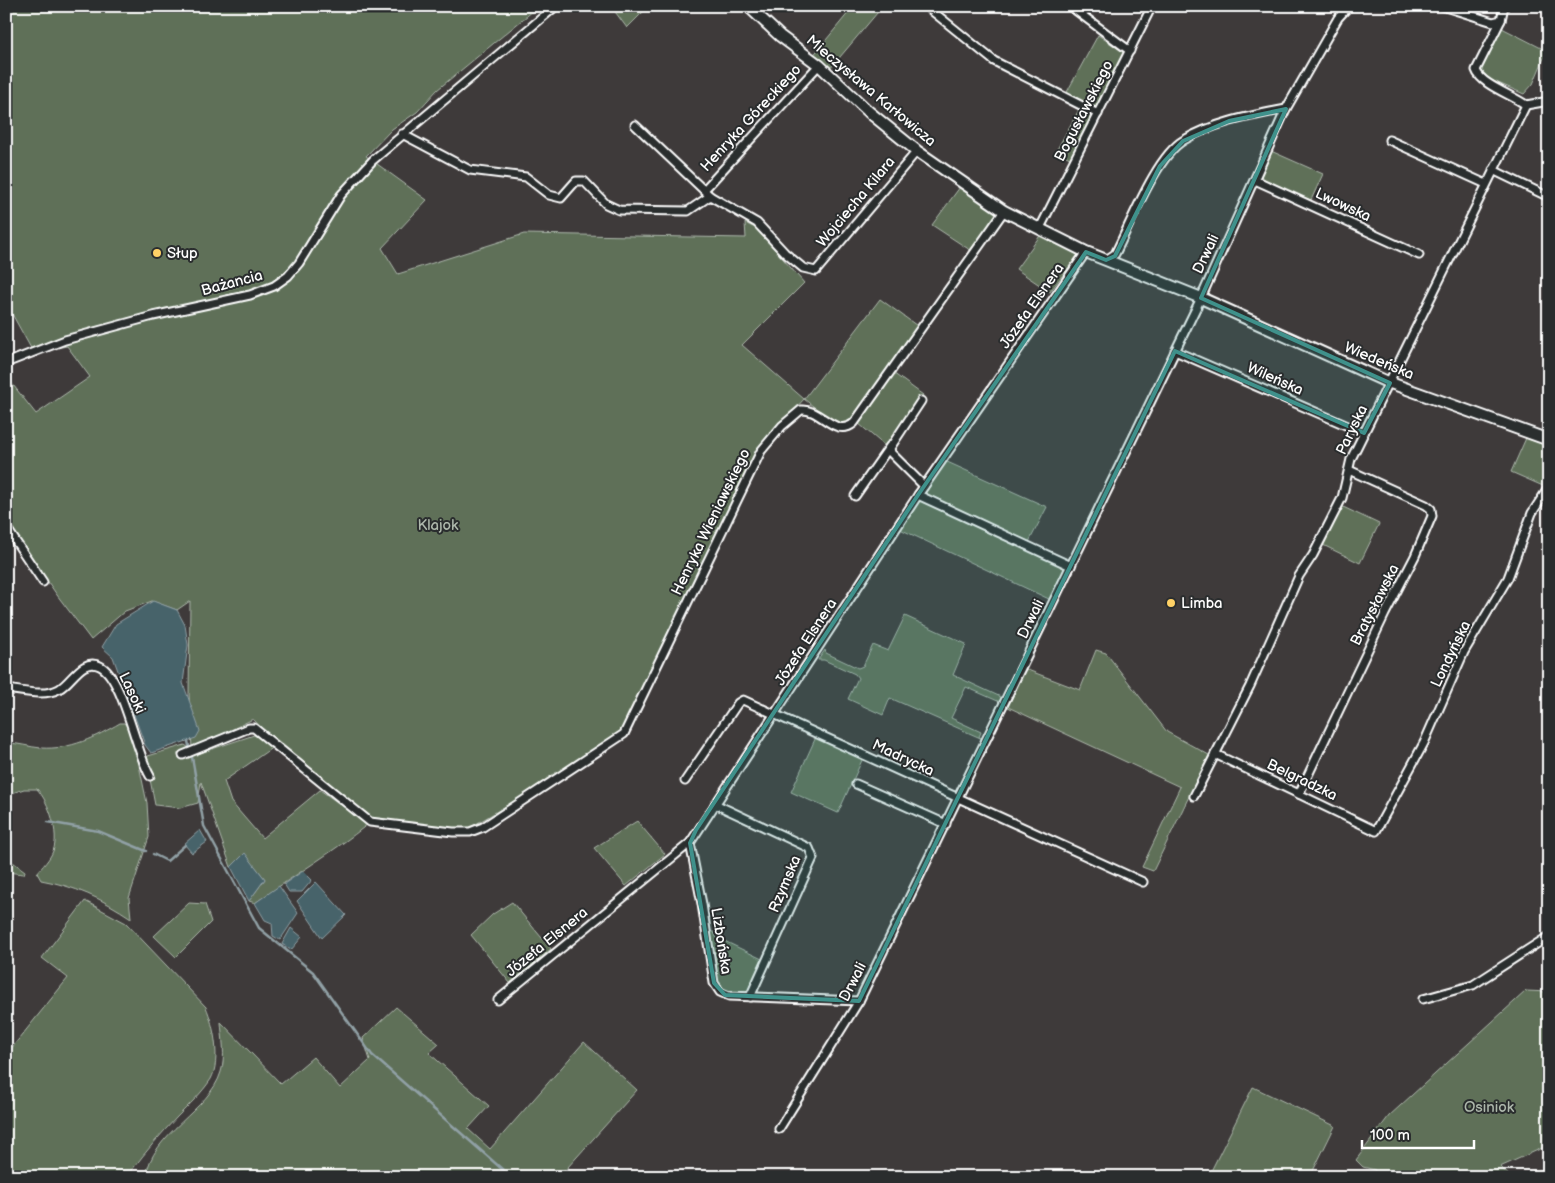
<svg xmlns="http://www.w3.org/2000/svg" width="1555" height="1183" font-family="'Balsamiq Sans',sans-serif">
	<rect width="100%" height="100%" fill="#3e3a3a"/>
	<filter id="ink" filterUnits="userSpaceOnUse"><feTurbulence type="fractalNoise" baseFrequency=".02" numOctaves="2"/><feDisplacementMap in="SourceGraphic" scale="10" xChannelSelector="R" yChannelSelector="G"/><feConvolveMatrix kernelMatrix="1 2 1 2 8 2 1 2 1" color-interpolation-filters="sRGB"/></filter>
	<g filter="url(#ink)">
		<g fill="#5e7059" stroke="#aeb8ac">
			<path d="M6,6H539L437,90L417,112L392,129L366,156L427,200L382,248L398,274L524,234L746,238L745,223L757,229L804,283L742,345L804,399L880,299L920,328L851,420L838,426L804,399L758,450L619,734L539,786L466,830L370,818L278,745L253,719L192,749L189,695L190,601L177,610L152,601L125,611L91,640L57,595L6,521V376L36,414L90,377L67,346L33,352L6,303Z"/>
			<path d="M616,6H649L627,28L613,9Z"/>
			<path d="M854,6H883L829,70L812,57Z"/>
			<path d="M1500,27L1547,51L1533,84L1524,94L1484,77C1475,62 1492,41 1500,27Z"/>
			<path d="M1098,35L1126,54L1097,109L1067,92Z"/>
			<path d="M1080,108L1094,115L1072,159L1056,151Z"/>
			<path d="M1271,151L1323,174L1311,200L1268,182L1261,176Z"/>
			<path d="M960,187L999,212L970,250L932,225Z"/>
			<path d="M1042,233L1080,252L1050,292L1016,269Z"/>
			<path d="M893,373L923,395L886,447L858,423Z"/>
			<path d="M1526,438L1549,446V480L1543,486L1511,472Z"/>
			<path d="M945,461L1047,507L1029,542L924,493Z"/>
			<path d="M921,499L1067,567L1051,600L900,529Z"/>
			<path d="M1341,506L1379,524L1360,563L1323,545Z"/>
			<path d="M905,616L966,644L953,675L1003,698L1000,702L966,687L951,718L981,732L979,737L985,740L890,698L883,715L848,699L858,678L855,674L824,660H818L825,650L826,653L858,668L863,666L873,645L888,651Z"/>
			<path d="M1096,650L1106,653L1167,732L1209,755L1153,871L1142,867L1180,787L1008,707L1025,669L1080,690Z"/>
			<path d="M120,723H124L132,732L147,803L149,837L129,898L131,918C103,899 74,886 41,880L37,873C42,867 50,859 53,851C60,834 49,802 37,789H24L6,795V743C19,743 29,747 41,748C70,750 96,737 120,723Z"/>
			<path d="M254,735L273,747L224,781L231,802L262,838L320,790L368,824C332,853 293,876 255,903L249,901L265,879L245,854L231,867L201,782L198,803L180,808L155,805L146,759L148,756L185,745L197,754Z"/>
			<path d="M816,737L863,758L838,813L791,792Z"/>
			<path d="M637,821L665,854L626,886L594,848Z"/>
			<path d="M6,857L25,871L24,874L6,872Z"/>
			<path d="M85,901L126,923L206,1007C214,1026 221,1060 211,1079C202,1093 189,1105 177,1117C161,1134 146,1151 132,1170L133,1177H6V1055L68,978L42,958Z"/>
			<path d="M512,902L551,949L510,983L471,935L493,914Z"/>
			<path d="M189,903L205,904L211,922L176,957L154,936Z"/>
			<path d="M710,932H714L716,937L762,959L746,994L722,991L717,983Z"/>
			<path d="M1526,991L1549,992V1145L1500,1167L1511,1177H1373L1375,1170L1363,1167L1356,1160L1389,1116Z"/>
			<path d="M396,1007L439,1044L429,1053L489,1106L468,1129L490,1149L584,1042L637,1090L559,1177H146C151,1133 210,1110 221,1072C226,1057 222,1037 221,1022L281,1084L313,1057L340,1088L370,1060L363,1038Z"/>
			<path d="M1253,1087L1335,1126L1310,1177H1208Z"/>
			<path d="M1549,1167V1177H1517Z"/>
		</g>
		<g fill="#47636b" stroke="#91a1a6">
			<path d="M153,601L177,610L185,625L188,645L183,683L200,731L196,738L151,753L145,745L113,657L102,647L116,624Z"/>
			<path d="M200,830L207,842L192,853L184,844Z"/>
			<path d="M245,853L265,879L249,901L231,867Z"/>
			<path d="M303,871L312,880L302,892H289L284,884Z"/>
			<path d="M316,882L346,915L322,938L297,901Z"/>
			<path d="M279,886L298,913L280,940L273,936L272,923L265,920L255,903Z"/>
			<path d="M291,928L302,937L291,950L282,944Z"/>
		</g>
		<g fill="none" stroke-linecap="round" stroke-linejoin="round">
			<g stroke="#91a1a6" stroke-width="2.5">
				<path d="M188,741L189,746"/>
				<path d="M192,757L204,826L259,928L313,972L372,1055L511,1177"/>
				<path d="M48,822L98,831L146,851"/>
				<path d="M153,854L167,861L185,845"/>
			</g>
			<defs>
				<g id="street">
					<path d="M926,6L994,61L1098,114"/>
					<path d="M1070,6L1130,51"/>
					<path d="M1442,6L1493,22L1501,20L1504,6"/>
					<path d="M1501,20L1476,70C1481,85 1513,95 1526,105"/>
					<path d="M1526,105L1549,101"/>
					<path d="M635,125L710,196L757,223L785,253L803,268L816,271L917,151"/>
					<path d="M402,134L470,170L526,177L549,195L561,198L576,181H584L606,204L619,210L688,211L710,196"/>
					<path d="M1389,140L1486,184"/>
					<path d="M1493,170L1549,197"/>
					<path d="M1255,180L1419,255"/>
					<path d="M704,190L819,65"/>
					<path d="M1040,228L1152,6"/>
					<path d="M1106,260L1115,254C1130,225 1156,156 1184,140C1215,122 1251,116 1286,109L1338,18L1349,6"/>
					<path d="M1175,351L1364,433"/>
					<path d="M6,363L65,340L153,316L250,295L274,286L288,276L299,263L341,195L373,160L556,6"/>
					<path d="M921,401L890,448L891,453L924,486"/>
					<path d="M918,495L1071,566"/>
					<path d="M855,496L890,446"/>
					<path d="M6,527L43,582"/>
					<path d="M6,689C23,691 44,697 59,689C72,682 82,657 100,666C123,677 136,753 150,776"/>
					<path d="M1215,754L1376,831L1424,743L1464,652L1508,578L1532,513L1549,487"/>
					<path d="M183,755L249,728H254L370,822L453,832H470L483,827L624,734L761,451L782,426L801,410C821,408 835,439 854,423L1004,211"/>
					<path d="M685,781L738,703L743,700L1143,882"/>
					<path d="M856,784L946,824"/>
					<path d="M1299,794L1385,614L1415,556L1432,516L1431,509L1426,505L1349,470"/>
					<path d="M1194,796L1250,686L1299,576L1313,555L1342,498L1351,459L1359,443L1526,105"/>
					<path d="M715,804L809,848L813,858L750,997"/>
					<path d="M690,843L702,904L714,983L720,992L729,996L859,1001"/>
					<path d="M1423,999L1473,985L1549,936"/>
					<path d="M498,1000L690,843L918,495L1086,252"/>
					<path d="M779,1129L859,1001L1201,298L1286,109"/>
				</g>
				<path id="secondary" d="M748,6L780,36L819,65L869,112L917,151L1004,211L1086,252L1201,298L1385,381L1549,440"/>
			</defs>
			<use href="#street" stroke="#fff" stroke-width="11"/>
			<use href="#secondary" stroke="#fff" stroke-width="14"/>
			<use href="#street" stroke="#2a2d2e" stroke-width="7"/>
			<use href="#secondary" stroke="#2a2d2e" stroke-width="10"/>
		</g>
	</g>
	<path fill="#3f918b" fill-opacity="0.2" stroke="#3f918b" stroke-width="4" stroke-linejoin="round" d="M1286,109L1201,298L1390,383L1364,433L1175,351L859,1001L725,995L714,983L690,843L696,830L918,495L1086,252L1106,260L1115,256L1160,166L1183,141L1229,121Z"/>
	<g fill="#ffd166" stroke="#2a2d2e" stroke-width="2">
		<circle cx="157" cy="253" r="5"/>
		<circle cx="1171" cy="603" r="5"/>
	</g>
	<g text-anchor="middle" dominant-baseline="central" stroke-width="4" stroke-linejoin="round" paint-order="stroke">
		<g font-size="15" fill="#fff" stroke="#2a2d2e">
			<text transform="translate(871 91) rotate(40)">Mieczysława Karłowicza</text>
			<text transform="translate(1084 111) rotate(-63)">Bogusławskiego</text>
			<text transform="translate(751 118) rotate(-47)">Henryka Góreckiego</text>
			<text transform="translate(856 202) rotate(-50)">Wojciecha Kilara</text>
			<text transform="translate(1343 205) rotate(25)">Lwowska</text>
			<text transform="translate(1206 254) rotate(-65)">Drwali</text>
			<text transform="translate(232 283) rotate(-15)">Bażancia</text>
			<text transform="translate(1032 306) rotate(-55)">Józefa Elsnera</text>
			<text transform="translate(1379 361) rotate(23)">Wiedeńska</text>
			<text transform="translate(1275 379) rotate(24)">Wileńska</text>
			<text transform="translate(1352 430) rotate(-64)">Paryska</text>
			<text transform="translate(711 522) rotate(-64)">Henryka Wieniawskiego</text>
			<text transform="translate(1375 605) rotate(-63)">Bratysławska</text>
			<text transform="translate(1031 619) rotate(-64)">Drwali</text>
			<text transform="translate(806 642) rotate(-57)">Józefa Elsnera</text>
			<text transform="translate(1451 654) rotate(-64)">Londyńska</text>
			<text transform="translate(132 693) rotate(65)">Lasoki</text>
			<text transform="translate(903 758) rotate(25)">Madrycka</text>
			<text transform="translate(1302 780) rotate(26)">Belgradzka</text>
			<text transform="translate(785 884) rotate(-67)">Rzymska</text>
			<text transform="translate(721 941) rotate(81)">Lizbońska</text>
			<text transform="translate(547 942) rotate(-39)">Józefa Elsnera</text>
			<text transform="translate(853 982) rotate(-63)">Drwali</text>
		</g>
		<g font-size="15" fill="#fff" stroke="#2a2d2e" text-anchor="start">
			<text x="167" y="253">Słup</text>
			<text x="1181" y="603">Limba</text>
		</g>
		<g font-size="15" fill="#aeb8ac" stroke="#2a2d2e">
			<text x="438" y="525">Klajok</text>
			<text x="1489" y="1107">Osiniok</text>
		</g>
	</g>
	<rect width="1555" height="1183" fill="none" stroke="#2a2d2e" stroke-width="25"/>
	<rect x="12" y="12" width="1530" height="1158" fill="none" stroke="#fff" stroke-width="2" filter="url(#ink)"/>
	<path d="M1362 1140v8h112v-8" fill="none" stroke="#ffffff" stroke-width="2.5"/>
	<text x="1370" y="1140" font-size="15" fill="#ffffff" stroke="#2a2d2e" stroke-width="4" paint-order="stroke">100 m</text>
</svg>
